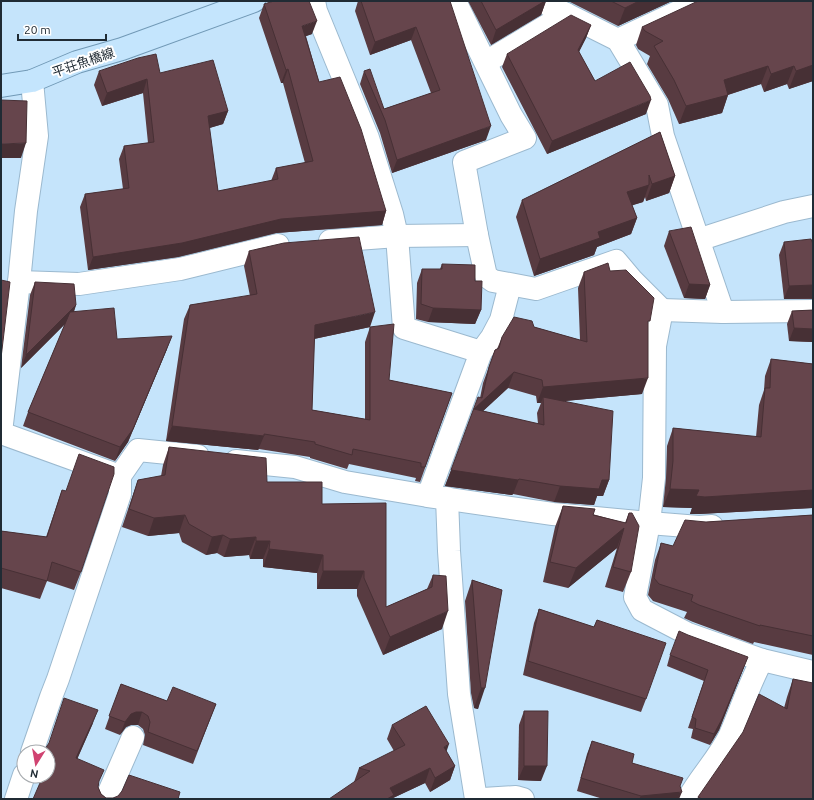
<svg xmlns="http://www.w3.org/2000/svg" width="814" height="800" font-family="Ubuntu,'Noto Sans JP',sans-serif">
	<rect width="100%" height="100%" fill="#c5e4fb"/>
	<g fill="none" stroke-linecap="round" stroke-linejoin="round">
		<defs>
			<g id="minor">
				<path d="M314,1L316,11L368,138L392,214L397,236L404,328L481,352L428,496"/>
				<path d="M455,1L511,115L525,138L464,162L477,235L486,276L493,281L536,289L616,261L632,280L662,310L655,346L654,478L649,523L635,597L642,610L688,634L762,660L813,672"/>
				<path d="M546,1L548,5L618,40L657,105L663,136L723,312"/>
				<path d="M618,40L701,1"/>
				<path d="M486,62L566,14"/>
				<path d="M698,240L784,212L813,206"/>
				<path d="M330,241L397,236L477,235"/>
				<path d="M19,282L79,284L180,269L278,245"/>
				<path d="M662,310L723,312L813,311"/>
				<path d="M481,352L492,337L501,320L510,285"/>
				<path d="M1,432L19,282L26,211L37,136L32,81"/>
				<path d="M1,433L120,476L138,450L198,456"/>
				<path d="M236,461L295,467L345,482L428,496L553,514L649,523L699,527L712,526"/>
				<path d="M447,498L449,551L459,694L476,799"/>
				<path d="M32,752L51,697L58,679L120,494V476"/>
				<path d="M16,799L24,775"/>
				<path d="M106,799L133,737"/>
				<path d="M483,799L516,797L523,799"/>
				<path d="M688,799C700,777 719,758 730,735C741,710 749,684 762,660"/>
			</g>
			<path id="major" d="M1,86L32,81L77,62L122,49L254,1"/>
		</defs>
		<use href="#minor" stroke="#9bb9cf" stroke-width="24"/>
		<use href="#major" stroke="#7199b6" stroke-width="24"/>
		<use href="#minor" stroke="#fff" stroke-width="22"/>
		<use href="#major" stroke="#c4e5fd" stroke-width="22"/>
	</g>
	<g fill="#583b41" fill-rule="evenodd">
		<path d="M358,1H450L486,140L392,173L380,133L360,84L364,71L384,109L431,93L411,40L370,55L355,11Z"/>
		<path d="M468,1H546L541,15L491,45Z"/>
		<path d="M568,1H672L618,26Z"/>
		<path d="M813,1V81L789,89L787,84L764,92L761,84L728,95L722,113L679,124L668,99L647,64L650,56L638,49L636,45L642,27Z"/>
		<path d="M264,4L312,34L306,36L319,82L386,211L382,225L276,233L178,257L88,270L80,207L85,194L123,189L119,159L124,146L148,143L143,93L102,106L94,85L99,71L160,73L228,111L223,124L209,128L218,191L271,181L276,168L305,163L283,83H281L259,18Z"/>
		<path d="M591,25L586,38L579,52L595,81L646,114L547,154L502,67L507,54Z"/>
		<path d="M660,132L675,176L669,193L646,201L645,197L643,202L632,205L637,218L631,234L597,247L594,255L534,276L516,217L522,200Z"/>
		<path d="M669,231L710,285L705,299L684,298L664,246Z"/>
		<path d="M784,242L813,244V299H784L779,255Z"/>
		<path d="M249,251L370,327L314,339L312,410L365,419V342L370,327L389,380L452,393L420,482L415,481L416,478L349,464L347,469L310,458V457L259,449L258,450L166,441L184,319L190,305L250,296L244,266Z"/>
		<path d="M442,264L475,281L481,310L475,324L428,322L416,319L417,283L422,269H440Z"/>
		<path d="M610,271L648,327L642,394L564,401L609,480L603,496H597L594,505L554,502L513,494L512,495L445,486L480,398L483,383L495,350L497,349L502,337L534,327L580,340L578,288L584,272ZM508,388L536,396L537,403H541L537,413L538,424L483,411Z"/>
		<path d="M35,282L76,305L74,312L117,339L167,349L128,442L115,461L23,426L28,412L65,324L21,368L30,295Z"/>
		<path d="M813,310V342L789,341L787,324L792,311Z"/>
		<path d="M771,359L813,364V508L699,514H690L692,508L663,507L666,478L667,446L673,428L756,437L759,405L764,390L765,376Z"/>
		<path d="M169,447L267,482L322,504L386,607L427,589L433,575L442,629L383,655L357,596V589H317V573L263,567V559H250L249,555L224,557L217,553L206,555L182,542L179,533L148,536L122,527L138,480L161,476L163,465Z"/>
		<path d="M62,490L81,572L74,590L47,581L40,599L1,588V531L46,537Z"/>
		<path d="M563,506L625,523L629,513L631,572L623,592L605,587L617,548L568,588L543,582L555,527Z"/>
		<path d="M813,515V655L754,642L753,644L693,622L684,618L687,612L653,601L648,595L655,560L661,543L673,546L706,522Z"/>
		<path d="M472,580L502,590L478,709L474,708L471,693L465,601Z"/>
		<path d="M539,609L594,627L597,620L646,699L641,712L523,675L534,623Z"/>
		<path d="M670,655L744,667L719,730L710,745L691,738L693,729L688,728L704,681L667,666Z"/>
		<path d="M793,679L813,799H697L698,797L784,708L787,697Z"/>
		<path d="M121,684L167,701L216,704L193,764L143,745L145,735L143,729L138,725H131L126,727L120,735L105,729Z"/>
		<path d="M524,711L541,781L518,780L519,725Z"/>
		<path d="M93,723L77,759L99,784L98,787L101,794L106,798H113L33,799L48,776V752Z"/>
		<path d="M392,725L446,751L455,766L450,780L430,792L425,783L393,798L354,782L359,768L394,751L387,739Z"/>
		<path d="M592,741L632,763L680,786L679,799H603L577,791L587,754Z"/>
	</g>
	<g fill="#473035">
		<path d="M545,1H546L541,15L491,45L496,30Z"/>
		<path d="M639,1H672L618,26L625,8Z"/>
		<path d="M317,21L312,34L298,39L302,26Z"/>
		<path d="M591,25L586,38L573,63L578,50Z"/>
		<path d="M416,27L411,40L370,55L375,42Z"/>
		<path d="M813,65V81L789,89L796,71Z"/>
		<path d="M768,66L761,84L724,96L728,95L722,113L679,124L686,106L724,80Z"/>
		<path d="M794,66L787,84L764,92L771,74Z"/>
		<path d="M288,69L283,83H281L286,70Z"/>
		<path d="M147,79L143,93L102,106L107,93Z"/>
		<path d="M651,100L646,114L547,154L552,141Z"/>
		<path d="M228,111L223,124L203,130L208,116Z"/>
		<path d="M491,126L486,140L392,173L397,160Z"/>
		<path d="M26,143L21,158H1V144Z"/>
		<path d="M675,176L669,193L646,201L652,184Z"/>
		<path d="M649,185L643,202L621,209L627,192Z"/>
		<path d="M386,211L382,225L276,233L178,257L88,270L93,257L281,219Z"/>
		<path d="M637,218L631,234L597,247L594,255L534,276L540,259L598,232Z"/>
		<path d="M689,284L710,285L705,299L684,298Z"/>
		<path d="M813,285V298L784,299L789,286Z"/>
		<path d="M76,305L71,318L21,368L26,355Z"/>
		<path d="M433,308L481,310L475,324L428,322Z"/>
		<path d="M375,312L370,327L309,340L315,325Z"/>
		<path d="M794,328L813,329V342L789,341Z"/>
		<path d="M172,336L167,349L128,442L115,461L120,447Z"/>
		<path d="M514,372L508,388L468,425L474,409Z"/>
		<path d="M648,378L642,394L543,403V397L541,403H537L543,387Z"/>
		<path d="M172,426L264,436L258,450L166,441Z"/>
		<path d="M451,470L519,479L513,494L512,495L445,486Z"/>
		<path d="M602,480H609L603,496H597L594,505L554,502L560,486Z"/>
		<path d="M670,489L813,490V505L812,508L699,514H690L692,508L663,507Z"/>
		<path d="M185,515L179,533L148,536L154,518Z"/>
		<path d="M624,528L617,548L568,588L576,568Z"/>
		<path d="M223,535L217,553L206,555L212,537Z"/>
		<path d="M256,537L249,555L224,557L230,539Z"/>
		<path d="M256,541H270L263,559H250Z"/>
		<path d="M269,549L323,555L317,573L263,567Z"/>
		<path d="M323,571H364L357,589H317Z"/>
		<path d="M448,611L442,629L383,655L390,637Z"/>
		<path d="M748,657L719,730L710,745L714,734Z"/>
		<path d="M481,688H485L478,709L474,708Z"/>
		<path d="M98,710L93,723L72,771L76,758Z"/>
		<path d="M136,712H142L138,725H131L126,727L120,735L125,722L131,714Z"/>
		<path d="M449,744L444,759V747Z"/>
		<path d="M455,766L450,780L430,792L435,778Z"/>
		<path d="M524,766H547L541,781L518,780Z"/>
		<path d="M430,768L425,783L393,798V799H386L390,788Z"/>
		<path d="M682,792L679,799H639L641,796Z"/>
	</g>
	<g fill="#66454c" stroke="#473035">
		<path d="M274,1H309L317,21L302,26L319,82L340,77L361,129L386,211L281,219L182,243L93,257L85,194L129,188L124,146L154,142L147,79L107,93L99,71L138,58L156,54L160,73L213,60L228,111L208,116L218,191L278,179L276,168L313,161L288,69L286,70L264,4Z"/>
		<path d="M361,1H450L491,126L397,160L385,120L364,71L370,69L384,109L440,90L416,27L375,42Z"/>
		<path d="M481,1H545L496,30Z"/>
		<path d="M611,1H639L625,8Z"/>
		<path d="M698,1H813V65L796,71L794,66L771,74L768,66L724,80L728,95L686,106L674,80L654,46L663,41L645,31L642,27Z"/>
		<path d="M571,15L591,25L578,50L595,81L630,62L650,96L651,100L552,141L507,54Z"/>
		<path d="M1,100L27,101L26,143L1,144Z"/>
		<path d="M660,132L675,176L652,184L649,175V185L627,192L637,218L598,232L600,238L540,259L522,200Z"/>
		<path d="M691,227L710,285L689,284L669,231Z"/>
		<path d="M359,237L375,312L315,325L312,410L370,420V327L394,324L389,380L452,393L425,467H421V463L353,449L352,455L315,444V442L264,434V436L172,426L190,305L257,294L249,251L284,243Z"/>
		<path d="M811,239L813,244V285L789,286L784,242Z"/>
		<path d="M608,263L610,271L626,270L654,298L650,321H648V378L543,387L542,380L514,372L474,409L544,425L543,397L613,411L609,480H602L599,489L560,486L519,479L518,480L451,470L478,397L482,398L489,367L495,350L499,348L502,337L514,317L532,321L534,327L587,342L584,272Z"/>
		<path d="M442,264L475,265V281H482L481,310L433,308L421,304L422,269H442Z"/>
		<path d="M1,280L10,282L1,358Z"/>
		<path d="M35,282L74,284L76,305L26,355Z"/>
		<path d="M114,308L117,339L172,336L133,429L120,447L28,412L70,312Z"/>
		<path d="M813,310V329L794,328L792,311Z"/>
		<path d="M771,359L813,364V490L705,497L696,496L699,490L670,489L673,461V428L761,437L765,388H770Z"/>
		<path d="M169,447L266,458L267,482H322V504L386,503V607L432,587L433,575L446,576L448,611L390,637L364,578V571H323V555L269,549L270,541H256V537L230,539L223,535L212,537L189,524L185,515L154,518L129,509L138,480L165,475Z"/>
		<path d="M79,454L114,467V474L81,572L52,562L47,581L1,568V531L47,537L62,490L66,491Z"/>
		<path d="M563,506L595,509L593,515L626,523L629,513H632L639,526L631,572L613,567L624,528L576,568L550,562Z"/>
		<path d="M813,515V636L760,625V626L699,605L691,601L693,595L659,584L654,578L661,543L673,546L685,520L706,522Z"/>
		<path d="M472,580L502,590L485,688H481L479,672Z"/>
		<path d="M539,609L594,627L597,620L666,643L646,699L528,661Z"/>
		<path d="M679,631L688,635L748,657L722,719L714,734L695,728L696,719L692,717L708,670L670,655Z"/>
		<path d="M793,679L813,683V799H702L698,797L743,732L759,694L787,709Z"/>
		<path d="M121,684L167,701L173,687L216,704L197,751L148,732L150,722L148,716L142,712H136L131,714L125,722L109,716Z"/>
		<path d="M64,698L98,710L76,758L104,770L99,781L98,787L101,794L106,798H113L118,796L122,791L129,775L180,792L178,799H33L43,776H48V764L52,756L48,754V752H43L49,743Z"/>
		<path d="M426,706L449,744L444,747L455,766L435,778L430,768L390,788L394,795L387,799H329L370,771L359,768L405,745L392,725Z"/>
		<path d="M524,711H548L547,766H524Z"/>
		<path d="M592,741L634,754L632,763L683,778L680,786L682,792L641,796L581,778Z"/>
	</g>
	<g text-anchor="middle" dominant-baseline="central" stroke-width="4" stroke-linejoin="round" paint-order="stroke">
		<g font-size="13" fill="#202b34" stroke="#fff">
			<text transform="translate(83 62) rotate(-19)">平荘魚橋線</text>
		</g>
	</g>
	<rect width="814" height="800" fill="none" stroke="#202b34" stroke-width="4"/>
	<g transform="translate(36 764) rotate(191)"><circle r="19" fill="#ffffff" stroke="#a6aaae"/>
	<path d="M0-3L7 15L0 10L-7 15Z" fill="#d04371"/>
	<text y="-6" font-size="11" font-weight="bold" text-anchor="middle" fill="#202b34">N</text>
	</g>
	<path d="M18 34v6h88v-6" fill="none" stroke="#202b34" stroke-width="2"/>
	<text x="24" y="34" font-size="12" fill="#202b34" stroke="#ffffff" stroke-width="3" paint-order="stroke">20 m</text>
</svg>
